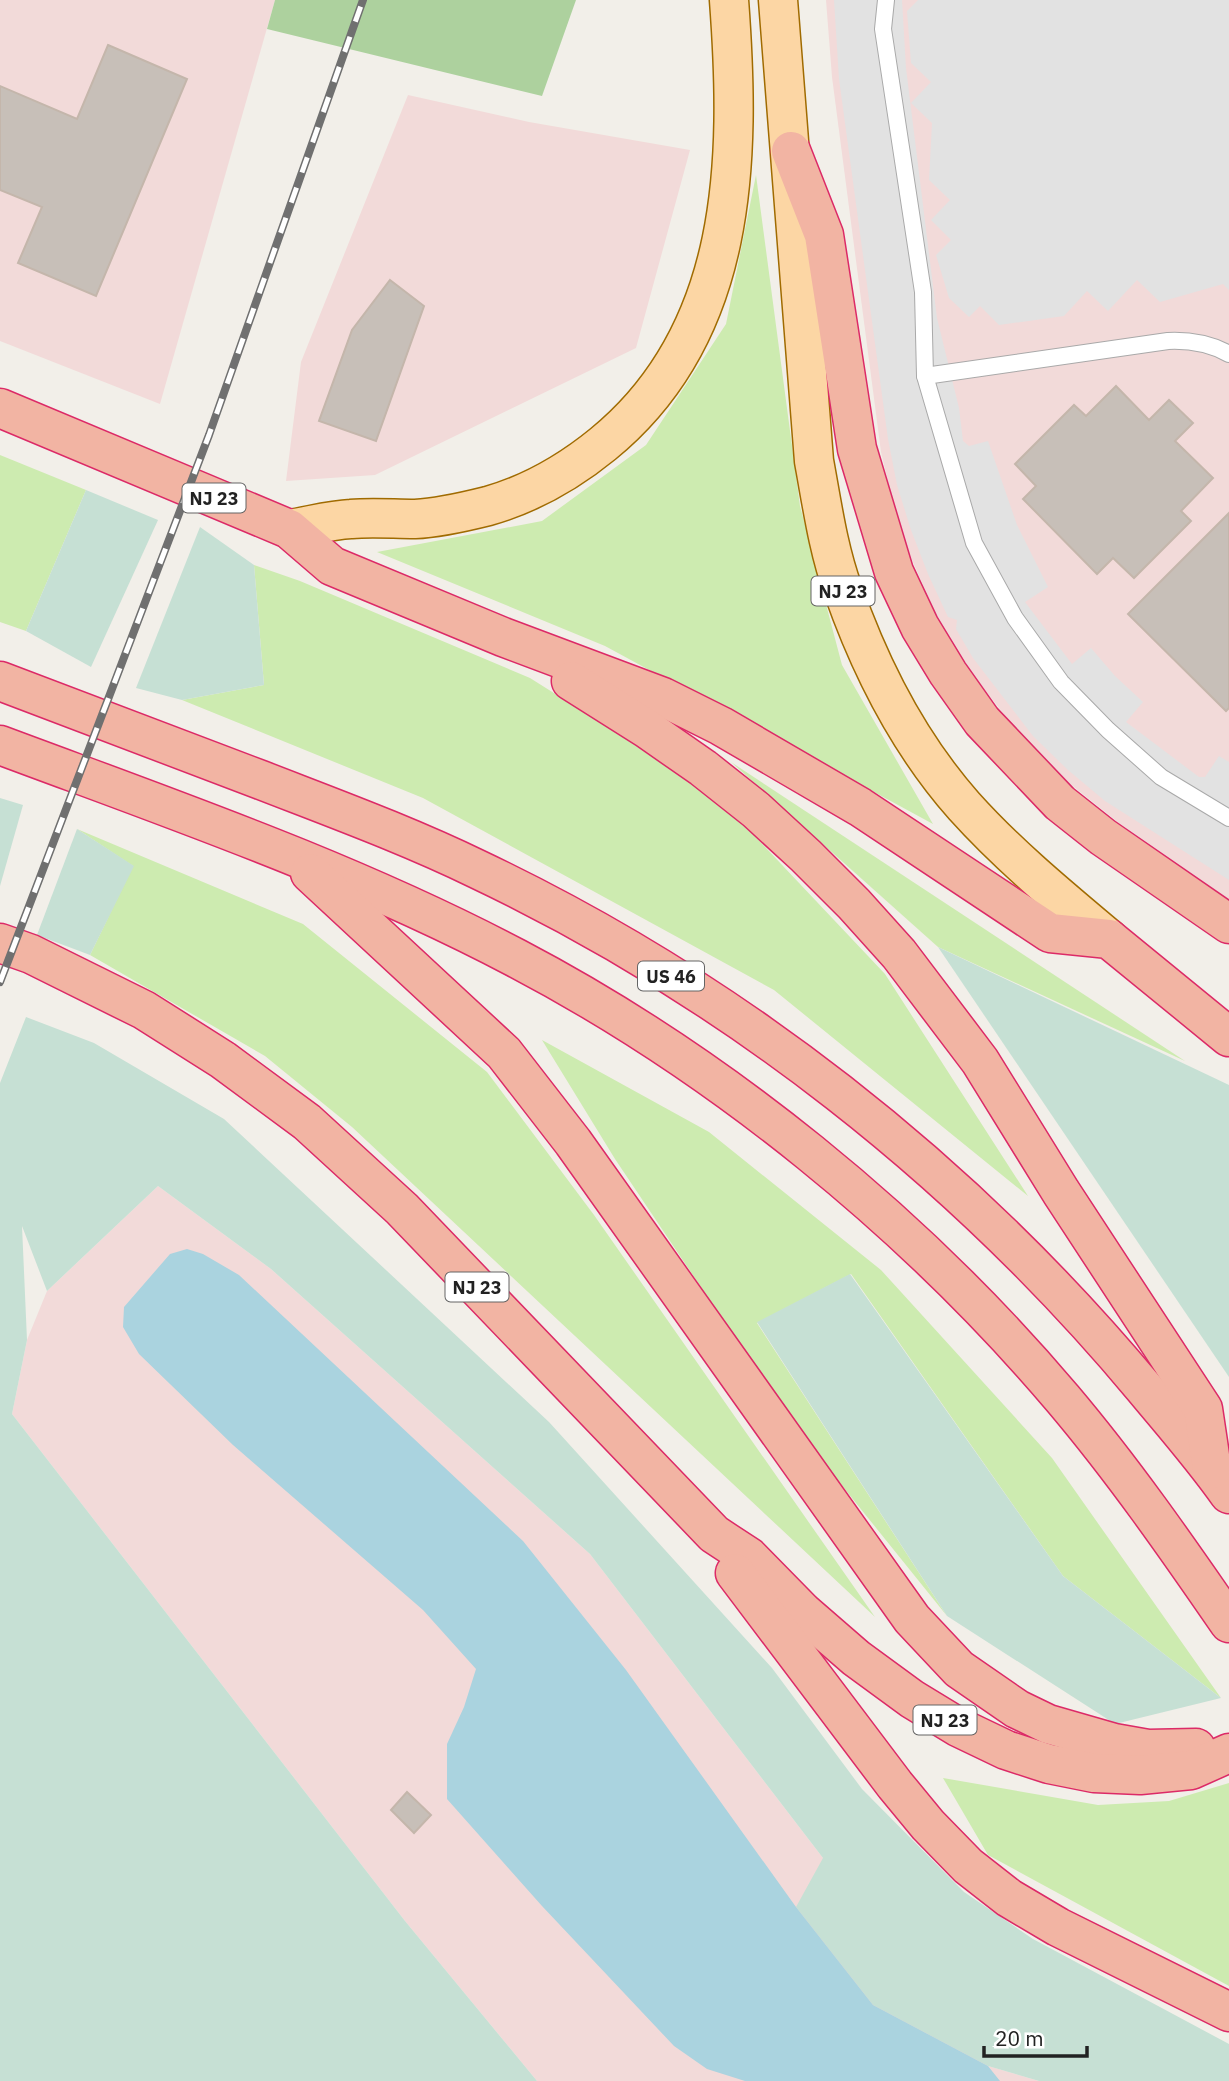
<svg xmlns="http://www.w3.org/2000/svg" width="1229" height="2081" font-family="'IBM Plex Sans',sans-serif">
	<rect width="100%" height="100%" fill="#f2efe9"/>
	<g fill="#f2dad9">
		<path d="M0,0H275L160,404L0,341Z"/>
		<path d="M826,0H1229V899L1119,823L1069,783L1024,740L974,676L935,612L912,560L895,511L881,452L832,77Z"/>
		<path d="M408,95L529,122L690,150L636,348L375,475L286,481L301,362Z"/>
		<path d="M158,1186L271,1269L590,1554L823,1858L988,2066L1039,2081H537L405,1921L12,1414L27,1340L47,1291Z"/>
	</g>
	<g fill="#cdebb0">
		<path d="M756,175L800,506L842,665L933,824L605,646L377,552L542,521L646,445L726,324Z"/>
		<path d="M0,455L86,490L26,631L0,622Z"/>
		<path d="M254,565L300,581L530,678L716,795L885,974L1028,1196L774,990L423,798L182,700L264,685Z"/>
		<path d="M731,762L1185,1061L938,947Z"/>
		<path d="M77,829L303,924L487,1072L594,1215L875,1617L352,1127L265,1056L90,955L133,866Z"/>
		<path d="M542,1040L709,1132L881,1270L1052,1458L1221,1698L1063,1576L851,1274L757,1323L947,1616L794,1426L615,1159Z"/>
		<path d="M943,1778L1098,1805L1169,1801L1229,1783V1986L988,1855Z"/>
	</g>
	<path fill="#add19e" d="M275,0H576L542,96L267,29Z"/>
	<g fill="#c6e0d4">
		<path d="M86,490L158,520L91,667L26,631Z"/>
		<path d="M200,527L254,565L264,685L182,700L136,688Z"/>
		<path d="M0,798L23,805L0,886Z"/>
		<path d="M77,829L134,866L90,955L37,935Z"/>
		<path d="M938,947L1229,1085V1377Z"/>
		<path d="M26,1017L94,1043L224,1119L549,1422L772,1668L862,1789L964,1892L1033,1939L1229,2044V2081H1039L988,2066L873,2005L796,1907L823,1858L590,1554L271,1269L158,1186L47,1291L22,1226L27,1340L12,1414L405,1921L537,2081H0V1083Z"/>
		<path d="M850,1274L1063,1576L1221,1698L1115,1724L947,1616L757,1322Z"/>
	</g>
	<g fill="#e2e2e2">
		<path d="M834,0H902L906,68L937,318L959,408L963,441L969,446L988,441L1017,525L1048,587L1025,602L1072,664L1091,648L1115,676L1143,702L1126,722L1199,777H1205L1219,756L1229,762V880L1105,801L1068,770L1033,736L973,658L956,629L957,620L948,617L928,574L911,530L897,485L888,439L839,79Z"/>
		<path d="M918,0H1229V290L1223,284L1160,302L1137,280L1108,311L1087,291L1064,316L999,325L980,306L969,317L949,298L936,255L951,240L931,220L950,200L929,180L932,123L911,103L931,82L911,63L907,11Z"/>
	</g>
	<path fill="#aad3df" d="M187,1249L203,1254L239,1275L523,1541L626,1670L796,1907L873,2005L988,2066L1000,2081H745L707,2069L674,2046L542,1906L447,1799V1744L464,1707L476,1669L423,1610L233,1445L139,1354L123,1327L124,1307L170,1254Z"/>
	<g fill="#c7bfb8" stroke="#c4b6ab" stroke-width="2">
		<path d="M108,45L187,79L96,296L18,263L42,207L0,190V86L77,119Z"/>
		<path d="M390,280L424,306L376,441L319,421L352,330Z"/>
		<path d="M1116,386L1149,420L1169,400L1193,423L1175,441L1213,478L1181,511L1191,521L1134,578L1113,558L1097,574L1023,499L1036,486L1015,464L1074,405L1086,416Z"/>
		<path d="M1229,513V708L1226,711L1128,614Z"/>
		<path d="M407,1792L431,1815L414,1833L391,1810Z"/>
	</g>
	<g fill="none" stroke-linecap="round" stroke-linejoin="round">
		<defs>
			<g id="service">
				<path d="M886,0L883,29L923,292L925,376L974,543L1015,618L1061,682L1108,730L1161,777L1229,818"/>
				<path d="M925,376L1168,341C1190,340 1209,343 1229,354"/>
			</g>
			<g id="primary">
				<path d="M778,0L814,461C822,504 828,549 843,590C870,667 910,745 964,806C1008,855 1059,897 1109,939"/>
				<path d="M289,529C309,526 330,520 351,519C372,517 394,519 415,519C439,518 464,512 488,506C530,494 570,471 603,444C739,333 741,160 729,0"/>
			</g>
			<g id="trunk">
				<path d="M791,151L824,235L857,449L894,572L920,627L948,673L982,721L1060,803L1103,837L1229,924"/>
				<path d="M0,408L289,529L332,566L503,637L663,697L721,726L860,807L1050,933L1109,939L1229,1037"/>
				<path d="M0,681C87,714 174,747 261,780C333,808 407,835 477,869C734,991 962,1170 1144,1388C1173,1423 1203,1457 1229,1494"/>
				<path d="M571,681L647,729L703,768L756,810L806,856L854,904L899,954L980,1061L1061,1192L1203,1409L1212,1469"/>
				<path d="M0,745C174,810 351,871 516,958C720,1065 914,1223 1063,1399C1123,1470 1176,1546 1229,1623"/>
				<path d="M310,873L504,1053L573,1142L912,1619L959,1669L1017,1709L1048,1724L1114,1743L1148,1749L1196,1748"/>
				<path d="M0,943L31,954L144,1010L223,1060L307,1122L402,1209L714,1534L749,1557L803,1612L856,1658L912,1699L958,1727L1006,1750L1049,1764L1094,1773L1140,1775L1191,1770L1229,1753"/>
				<path d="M735,1573L895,1785L928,1825L968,1866L1009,1898L1058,1927L1229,2012"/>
			</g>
		</defs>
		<use href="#service" stroke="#a9a9a9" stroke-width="18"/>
		<use href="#primary" stroke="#a06b00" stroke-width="41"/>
		<use href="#trunk" stroke="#dc2a67" stroke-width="41"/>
		<use href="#service" stroke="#fff" stroke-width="16"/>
		<use href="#primary" stroke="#fcd6a4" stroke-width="38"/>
		<use href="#trunk" stroke="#f2b4a3" stroke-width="38"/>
		<defs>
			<path id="rail" d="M0,982L209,435L363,0"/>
		</defs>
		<use href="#rail" stroke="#707070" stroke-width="8"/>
		<use href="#rail" stroke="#fff" stroke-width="5" stroke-dasharray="16" stroke-linecap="butt"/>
	</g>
	<g text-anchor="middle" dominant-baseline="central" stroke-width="5" stroke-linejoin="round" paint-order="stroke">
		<g fill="#fff" stroke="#646464" stroke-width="2">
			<rect x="182.5" y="483.5" width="63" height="29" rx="5"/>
			<rect x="811.5" y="576.5" width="63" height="29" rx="5"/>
			<rect x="638" y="961.5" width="66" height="29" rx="5"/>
			<rect x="445.5" y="1272.5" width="63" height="29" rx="5"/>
			<rect x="913.5" y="1705.5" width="63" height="29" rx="5"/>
		</g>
		<g font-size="18" font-weight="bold" fill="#222">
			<text x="214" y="498">NJ 23</text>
			<text x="843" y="591">NJ 23</text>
			<text x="671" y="976">US 46</text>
			<text x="477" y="1287">NJ 23</text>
			<text x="945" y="1720">NJ 23</text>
		</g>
	</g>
	<path d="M984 2046v10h103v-10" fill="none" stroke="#222222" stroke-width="3.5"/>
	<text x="995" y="2046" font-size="21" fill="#222222" stroke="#ffffff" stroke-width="5" paint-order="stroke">20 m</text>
</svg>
